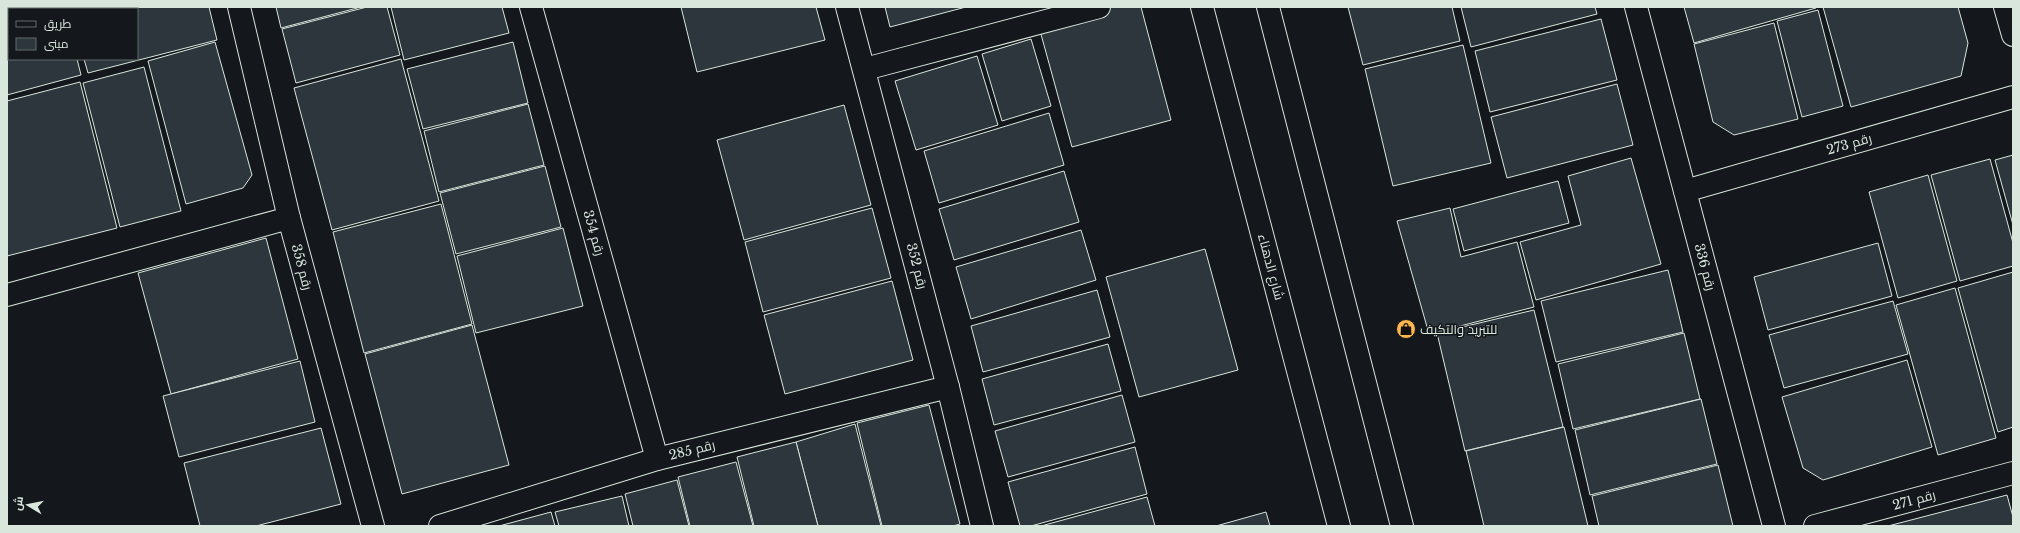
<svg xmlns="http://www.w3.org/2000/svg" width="2020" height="533" font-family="'Libre Baskerville',Cairo,serif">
	<rect width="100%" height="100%" fill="#14181c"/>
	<g fill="#2c363c" stroke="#d8e6dc">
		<path d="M7,7H41L34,9H9V16L7,17Z"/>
		<path d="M94,7H209L217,40L88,73L84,59H137V9H87Z"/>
		<path d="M276,7H361L281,28Z"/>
		<path d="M367,7H387L400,55L296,83L282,29Z"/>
		<path d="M391,7H502L509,33L404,60Z"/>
		<path d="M681,7H816L825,40L697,72Z"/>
		<path d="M885,7H966L890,27Z"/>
		<path d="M1110,7H1141L1171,120L1072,147L1039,27Z"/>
		<path d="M1348,7H1452L1460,41L1363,65Z"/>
		<path d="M1461,7H1595L1597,14L1471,47Z"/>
		<path d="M1684,7H1816V8L1694,43Z"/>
		<path d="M1823,7H1958L1968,43L1961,76L1851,107Z"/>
		<path d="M1818,10L1843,106L1802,117L1777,21Z"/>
		<path d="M1601,19L1617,80L1490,112L1475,51Z"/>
		<path d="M7,20H9V59H77L81,75L7,95Z"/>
		<path d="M1774,23L1798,119L1734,135L1713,122L1694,44Z"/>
		<path d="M1031,39L1051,106L1002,121L982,54Z"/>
		<path d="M215,42L252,175L243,188L186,204L148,61Z"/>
		<path d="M513,42L528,103L423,129L407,69Z"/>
		<path d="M1463,45L1491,163L1393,186L1365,69Z"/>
		<path d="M977,56L998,125L916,150L895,81Z"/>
		<path d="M401,59L439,201L332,230L294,88Z"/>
		<path d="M144,67L181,211L120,227L83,83Z"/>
		<path d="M80,82L117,228L7,256V101Z"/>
		<path d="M1617,84L1633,145L1507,178L1491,117Z"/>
		<path d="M528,104L544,165L439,192L424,131Z"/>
		<path d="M844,105L871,205L744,240L717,140Z"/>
		<path d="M1049,113L1064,165L939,203L924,151Z"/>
		<path d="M2013,155V225L1995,160Z"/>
		<path d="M1631,158L1661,264L1536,300L1520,242L1581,225L1568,176Z"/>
		<path d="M1990,159L2013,243V266L1960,281L1931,175Z"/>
		<path d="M545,166L561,227L456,254L440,193Z"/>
		<path d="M1064,171L1079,222L954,260L939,209Z"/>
		<path d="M1928,175L1957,281L1898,298L1869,192Z"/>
		<path d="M1558,181L1569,223L1464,251L1453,209Z"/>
		<path d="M441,204L472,324L364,353L333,232Z"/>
		<path d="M872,208L891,278L763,312L745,242Z"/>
		<path d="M1450,208L1461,257L1517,242L1534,307L1429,334L1397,221Z"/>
		<path d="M563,228L583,306L476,333L457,256Z"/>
		<path d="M1081,230L1096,280L971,319L956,267Z"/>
		<path d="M266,238L298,359L171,394L138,273Z"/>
		<path d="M1878,243L1892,296L1768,330L1754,277Z"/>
		<path d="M1205,249L1238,370L1139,397L1106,277Z"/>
		<path d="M1668,270L1683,332L1556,362L1541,301Z"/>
		<path d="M2013,272V427L1998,432L1958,288Z"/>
		<path d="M892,281L913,360L785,394L764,315Z"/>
		<path d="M1955,288L1996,438L1938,455L1896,305Z"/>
		<path d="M1097,290L1110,337L983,372L971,326Z"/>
		<path d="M1893,301L1908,354L1784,388L1769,335Z"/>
		<path d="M1534,310L1563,427L1465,451L1437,333Z"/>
		<path d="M472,325L509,465L402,494L365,354Z"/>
		<path d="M1684,333L1700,399L1573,429L1558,364Z"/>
		<path d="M1108,344L1121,391L994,425L982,379Z"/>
		<path d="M1907,360L1932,447L1823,480L1803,468L1782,397Z"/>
		<path d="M300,361L315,422L179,457L163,396Z"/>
		<path d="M1122,395L1135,442L1008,477L995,431Z"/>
		<path d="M1701,399L1717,464L1590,495L1575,430Z"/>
		<path d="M929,405L960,524L953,526H882L857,423Z"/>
		<path d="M855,424L881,526H818L796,442Z"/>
		<path d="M1564,427L1588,526H1484L1466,451Z"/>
		<path d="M321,428L341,504L256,526H200L184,463Z"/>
		<path d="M796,442L818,526H754L737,457Z"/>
		<path d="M1135,447L1147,494L1031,526H1020L1008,482Z"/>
		<path d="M736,462L753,526H690L678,477Z"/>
		<path d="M1718,465L1733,526H1599L1592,496Z"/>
		<path d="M677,480L689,526H633L625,494Z"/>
		<path d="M2007,495L2013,517V526H1888Z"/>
		<path d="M622,496L629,526H559L555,512Z"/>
		<path d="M1147,497L1155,526H1041Z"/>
		<path d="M551,512L555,526H499Z"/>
		<path d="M1266,512L1270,526H1216Z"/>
	</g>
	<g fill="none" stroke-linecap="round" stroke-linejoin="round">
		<defs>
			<g id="street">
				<path d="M239,7L289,218L373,526"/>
				<path d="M531,7L657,459"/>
				<path d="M847,7L948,387L982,526"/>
				<path d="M1636,7L1774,526"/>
				<path d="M2005,7L2013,35"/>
				<path d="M865,69L1099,7"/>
				<path d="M1685,191L2013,97"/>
				<path d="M7,295L289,218"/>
				<path d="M440,526L657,459L948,387"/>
				<path d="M1815,526L2013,473"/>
			</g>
			<g id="secondary">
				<path d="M1202,7L1339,526"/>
				<path d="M1268,7L1402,526"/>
			</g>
		</defs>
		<use href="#street" stroke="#d8e6dc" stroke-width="24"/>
		<use href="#secondary" stroke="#d8e6dc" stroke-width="24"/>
		<use href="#street" stroke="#14181c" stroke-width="22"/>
		<use href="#secondary" stroke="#14181c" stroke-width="22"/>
	</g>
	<defs>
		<symbol id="shop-disc" viewBox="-11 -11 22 22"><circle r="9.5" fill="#ffb74d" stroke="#14181c"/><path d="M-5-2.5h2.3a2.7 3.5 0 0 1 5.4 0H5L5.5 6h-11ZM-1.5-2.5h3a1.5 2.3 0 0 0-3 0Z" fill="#111"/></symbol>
	</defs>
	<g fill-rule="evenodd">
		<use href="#shop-disc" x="1395" y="318" width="22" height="22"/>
	</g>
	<g text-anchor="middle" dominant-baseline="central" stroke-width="3" stroke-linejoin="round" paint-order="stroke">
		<g font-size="13" fill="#d8e6dc" stroke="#14181c">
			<text transform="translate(1849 144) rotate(-16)">رقم 273</text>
			<text transform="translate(594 233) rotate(74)">رقم 354</text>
			<text transform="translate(917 266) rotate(75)">رقم 352</text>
			<text transform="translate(302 267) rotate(75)">رقم 358</text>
			<text transform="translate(1271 267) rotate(75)">شارع الدهناء</text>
			<text transform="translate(1705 267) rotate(75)">رقم 336</text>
			<text transform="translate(692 450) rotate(-14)">رقم 285</text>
			<text transform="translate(1914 500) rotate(-15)">رقم 271</text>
		</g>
		<g font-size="13" fill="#d8e6dc" stroke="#14181c" text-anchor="start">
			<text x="1420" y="329">للتبرید والتکیف</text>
		</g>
	</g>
	<rect width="2020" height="533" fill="none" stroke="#d8e6dc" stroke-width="16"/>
	<rect x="8" y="8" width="130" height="52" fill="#14181c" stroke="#626a69"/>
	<rect x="16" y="21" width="20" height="6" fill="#14181c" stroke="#626a69"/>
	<text x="44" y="28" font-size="12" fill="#d8e6dc">طريق</text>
	<rect x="16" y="38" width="20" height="12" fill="#2c363c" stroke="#626a69"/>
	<text x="44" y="48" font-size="12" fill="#d8e6dc">مبنى</text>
	<g transform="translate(28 505) rotate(280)" stroke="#14181c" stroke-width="3" paint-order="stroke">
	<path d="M0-3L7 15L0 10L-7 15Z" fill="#d8e6dc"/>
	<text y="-6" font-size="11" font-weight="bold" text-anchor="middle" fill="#d8e6dc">ش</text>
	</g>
</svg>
